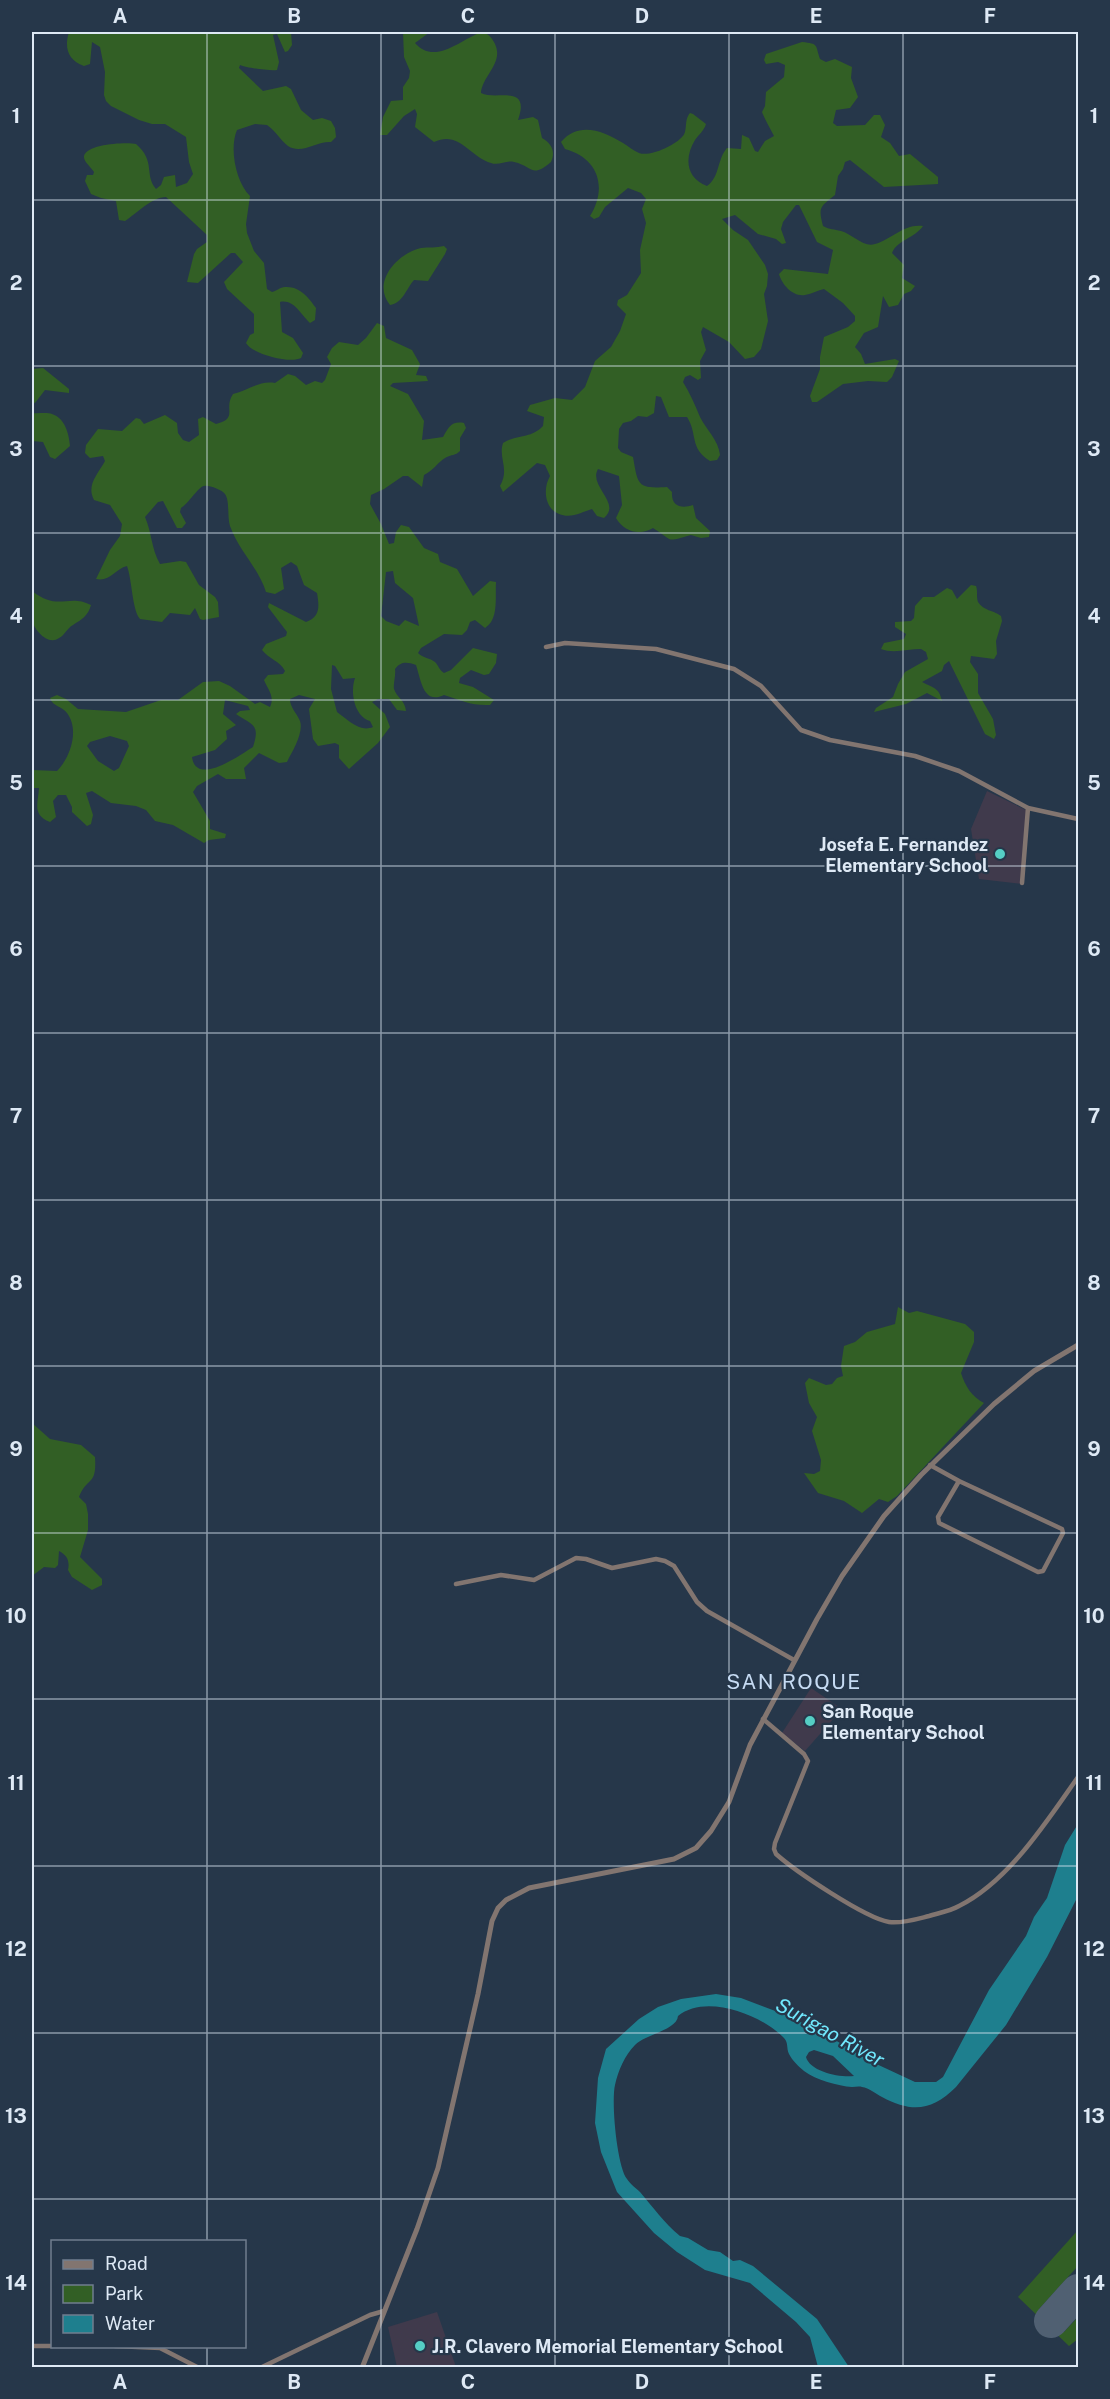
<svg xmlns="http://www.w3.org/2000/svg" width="1110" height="2399" font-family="'Public Sans',sans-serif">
	<rect width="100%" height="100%" fill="#26374a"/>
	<g fill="#403a4c">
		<path d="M987,791L1028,811L1022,884L979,879L971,829Z"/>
		<path d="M811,1688L842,1709L805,1751L782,1733Z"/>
		<path d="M437,2312L455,2364L454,2367H397L388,2327Z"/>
	</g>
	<g fill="#325f25" fill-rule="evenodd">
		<path d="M69,32H291L292,45L288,51L285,52L277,34L273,35L279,62L277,70C270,71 247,68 240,65L239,68L263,91L286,86L291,89L301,110L313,120L322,118L331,121L335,128L336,137L331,142C316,141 302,155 288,146C280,140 276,131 267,125L255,124L237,130C229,149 236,182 250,196L246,224L247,233L254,251L264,263L267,289L272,292C277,291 280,287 285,287C300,286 309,298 316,308L315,320L310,323C300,314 294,299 280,302L282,332L293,338L303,353L301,358C290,364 252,354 246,343L250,335L254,333V314L227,289L224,282L243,262L235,253H231L198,283L187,282L194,254L197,249L207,242V235L166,197C152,197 137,213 125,221L119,220L116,201L101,198L91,194L85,181L87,175H93L94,172C91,167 83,161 84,156C87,144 126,142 136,144C156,161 144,175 156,189L161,185L164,177L175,175L176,187L187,183L193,174L189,162L186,137L165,124H152L139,120L111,106L106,101L104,95L105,72L100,47L92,42L90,64L84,66C68,60 64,48 69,32Z"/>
		<path d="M403,32H430L415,43C435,66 461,39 482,32C489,34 492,38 495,44C504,63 482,76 481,93C496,101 531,83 518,120L533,117L538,120L542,138C551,143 556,151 551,162C531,179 533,166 514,162C506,160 499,166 491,163C470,157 459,130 434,142L415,127L417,114L415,109L404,116L387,135H380L383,117L391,101L403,100V87L409,78L410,71L404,57Z"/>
		<path d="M802,42C819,44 815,44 820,59L826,62L835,59L852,67L851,78L858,97L850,108L836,110L833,123L837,126L865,125L874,115H880L885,125L881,137L890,143L899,156L910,154L938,177V184L884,187L850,160L845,162L843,169L838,176L835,195C820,207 818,207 823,226C830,230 834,229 841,231C852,234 864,248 875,244C892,239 905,223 923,226C915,238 897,240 892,253L904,265L902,278L915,286L911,291L904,294L898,305L889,307L883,296L878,327L864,333L855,347L861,354L865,364L895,359L899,361L892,377L887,382L868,381L843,384L817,402H812L810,396L820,369V357L824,337L848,327L855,321V316L843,303L824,289C818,290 812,294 805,295C793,297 782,285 779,274L784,269L828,274L833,250L817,242L799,205H796L783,222L781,229L786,243L782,244L776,239L758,234L735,215L722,219L733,230L748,240L765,265L768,274L767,286L764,294L768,321L761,349L754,357L745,359L729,342L703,327L701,332L706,350L700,361L701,378L698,380L690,375L685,377L683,382C690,393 695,405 700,417C707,431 718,439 720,455L717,460L710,461C689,448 698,434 687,417H669L661,397L656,396L654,413L647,417L638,416L631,421L623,423L619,429L618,448L621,452L633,457C638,485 637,489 667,487L672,492C671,506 681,509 693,505L696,518L710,531L709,537L701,538L691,535C665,542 675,542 653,528C640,536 624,532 616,518L622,505L619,476L598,469C588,486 622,503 604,518L597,516L592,509C582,512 571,519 559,514C544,508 543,488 550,476L545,465L537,463L503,492L500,486C510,468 498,459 503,443C517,434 531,439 543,426L544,417L527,411L530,405L555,398L572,400L585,387L595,361L611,347L620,331L626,314L617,305L618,300L627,295L641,273L640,250L646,223L642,209L646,199L641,193L628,188L605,207L599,217L594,219L590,216C608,187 598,158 565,149L561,142C579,121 603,131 623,143C628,146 634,151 639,153C650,157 673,146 681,138C689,132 683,121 690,113L693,114L706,124C704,131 699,134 695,140C684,158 686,178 707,186C720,177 717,159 727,148L741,149L742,135L749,138L755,151L758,152L765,141L774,136C770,128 765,120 762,112L765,106L766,92L784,77L785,65L778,62L766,64L764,60L766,54Z"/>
		<path d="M444,246L447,249L445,254L428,281L414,280C406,289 403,303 390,305C371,282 398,253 421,248C429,247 436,248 444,246Z"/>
		<path d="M377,323L384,326L386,338L412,350L420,364L416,375L426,376L428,381L393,383L390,386L408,394L424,421L422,440L443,437C449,427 451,421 464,423L466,428L460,438V451C455,456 452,454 445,458C438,462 434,470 424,475L422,487L408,476H403L384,489L371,495L370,504L381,524L389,544L394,543L396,532L401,525L409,527L424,548L438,554L440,562L457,569L473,596L490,581L496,582C495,598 499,619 485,628L475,620L470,622L467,630L462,635L444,634L421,648L418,653C423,658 430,658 435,662C439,666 439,670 444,673L451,670L473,648L497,654L496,663L489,674L484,675L471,670L460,678L459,683L473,687L494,700L490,705C472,706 460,700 444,695C423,705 421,680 416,665C407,662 401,661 395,669C396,676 393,684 394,689C397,698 405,700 406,711L397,710L389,699H378L372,702L385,714L390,727L378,743L349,769L339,758V745L335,743L318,746L313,739L309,709L315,699L299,695L290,699C290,708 297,713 300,721C304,733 292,752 287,762L279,763L259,753L244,768L246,779H226L218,774L197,786L193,792L210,821V829L226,834L225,838L209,840L204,843L173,825L155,821L146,810L136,806L111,803L92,791L86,793L93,815L91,824L87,826L72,812V807L66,795H58L53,801L56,817L50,822C32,815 38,804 39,788H32V770L57,771C70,758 80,730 67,713C62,706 53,707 50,698L57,695L66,699L78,709L126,712L161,700H178L203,682L219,681L230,686L255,704L260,702L270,707C275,696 268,690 264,680L268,675L283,674L285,671C280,661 269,659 262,650L266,644L286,636L287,632L268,607L269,603L306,622C321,617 319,605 317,593L304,585L297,566L291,562L281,568L284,589L275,594L266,592C258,567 239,551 230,526C227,517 230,501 225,494C222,490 209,485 204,486C199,486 188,504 181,508L180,512L186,523L182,528H177L163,501L158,502L145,517C152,533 151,548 160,564L180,561L186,562L199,585L215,597L218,602L219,617L203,620L200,619L195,608L190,615L170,613L162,622L140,619C132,610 132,579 127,566C115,569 110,582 96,579L110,550L120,536L122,524L110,505L94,500C86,485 98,474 105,461L103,456L90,458L85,453L86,445L98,429L122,431L136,418L140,419L144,424L165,415L177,423L178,433L183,440L189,442L199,435L198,419L203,417L216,424C239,418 223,409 233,394C248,391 259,380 275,383L288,374L295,376L306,385L315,381L322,383L325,380L331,364L327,357L332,348L339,342L358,345L366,338ZM393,571L395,583L413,598L419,626L405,620L399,626L386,621L381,616L386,572ZM332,665L335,666L343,679L355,678C350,692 354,716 370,721L373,727C360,733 347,719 337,712L331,689ZM225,700L248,706L250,710L240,711L236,714C251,725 261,723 253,747C240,755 196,787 192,757L215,750L227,739L226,731L236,725L223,714ZM110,736L127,741L129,746L119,768L114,771L98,761L87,746L90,742Z"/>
		<path d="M43,368L69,389V393L45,390L35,403L32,402V369Z"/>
		<path d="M32,413C37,414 47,412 52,414C65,418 69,434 70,446L55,459L50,457L43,442L32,441Z"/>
		<path d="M971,585L976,586C978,591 976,597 978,602C984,611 993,610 1001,616L1002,621L996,641L997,654L994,659L971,656L970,662L978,674V693L993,719L996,735L994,739L985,734L949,661L944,665L942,671L922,682C933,688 939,687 942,701L927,693L906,704L874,712L876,708L893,697L898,684L905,672L928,659L926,652L921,649C908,649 893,654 881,649L884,643L904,639L906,634L895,627V622L911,621L914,618L915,606L923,597H934L947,588L952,590L957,599Z"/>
		<path d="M32,591C59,612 68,593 91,605C88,616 82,619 73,625C67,628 65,635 59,638C48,646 34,630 32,620C29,612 31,600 32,591Z"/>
		<path d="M898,1307L909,1313L917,1311L965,1324L974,1332V1342L961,1373C965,1386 972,1397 984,1403L897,1496L888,1502L879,1499L862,1513L844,1501L818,1493L804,1473L814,1474L820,1471L821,1460L812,1431L817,1417L809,1403L805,1383L809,1378L826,1385L832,1384L837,1378L843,1376L841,1366L844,1346L855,1342L867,1332L895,1324Z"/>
		<path d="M32,1423L50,1439L81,1445L95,1457C97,1487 87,1476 79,1497L86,1504L88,1514V1530L80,1557L102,1579V1585L92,1590L72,1577L68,1570C70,1561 67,1555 59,1551L58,1565L55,1568L44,1567L32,1576Z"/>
		<path d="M1078,2230V2266L1039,2309L1064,2332L1078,2317V2339L1069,2346L1018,2297Z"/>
	</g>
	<path fill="#1e7f8e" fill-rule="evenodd" d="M1078,1824V1896L1047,1957L1006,2025L956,2087C932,2111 912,2113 882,2097C876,2094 869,2088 862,2087C859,2086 855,2087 852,2087C838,2086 816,2080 804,2071C799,2067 792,2060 789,2054C786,2048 789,2042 783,2037C761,2015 706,1993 678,2016C677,2030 646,2034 635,2045C625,2055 618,2071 615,2085C611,2102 617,2166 627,2179C630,2184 636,2188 640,2192C653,2207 664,2223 680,2236L688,2238L708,2250L720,2252L733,2261L740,2260L753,2266L817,2319L849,2367H818L810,2337L796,2322L750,2283L705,2270L677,2252L654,2233L617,2192L601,2152L595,2123L598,2078L606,2049L639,2019L658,2007L681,1999L716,1994L741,1998L778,2012L820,2031L870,2061L915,2082H936L943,2077L989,1990L1026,1936L1034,1917L1047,1898L1065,1845ZM814,2050L833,2056L854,2076C841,2078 810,2072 806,2057L809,2052Z"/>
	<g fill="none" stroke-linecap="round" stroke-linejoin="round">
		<path stroke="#506072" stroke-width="34" d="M1051,2321L1078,2291"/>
		<g stroke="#827570" stroke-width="4.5">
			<path d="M546,647L565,643L656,649L734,669L761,686L801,730L830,740L915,756L959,771L1028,808L1078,819"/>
			<path d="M1022,883L1028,808"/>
			<path d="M930,1465L959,1481L1062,1529L1063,1533L1043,1571L1038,1572L939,1523L938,1517L959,1481"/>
			<path d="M456,1584L501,1575L534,1580L576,1558L586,1559L612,1568L656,1559L665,1561L674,1566L697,1602L707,1611L794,1660"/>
			<path d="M763,1719L804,1754L808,1761L775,1843L774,1849L776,1854C795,1871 865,1918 889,1922C901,1924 917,1919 929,1916C939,1913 950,1911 959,1906C1009,1881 1047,1821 1078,1777"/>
			<path d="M32,2346H52"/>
			<path d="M115,2346L160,2348L199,2368"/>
			<path d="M260,2368L370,2315L384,2311"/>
		</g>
		<path stroke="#827570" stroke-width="5" d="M362,2368L417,2229L438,2168L478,1994L492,1921L498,1908L506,1900L529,1888L674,1859L696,1848L711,1831L729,1802L750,1745L817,1619L842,1576L884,1516L921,1475L994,1404L1034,1371L1078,1345"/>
	</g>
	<path fill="none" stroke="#dee9f5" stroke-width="1.5" stroke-opacity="0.55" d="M207,32V2242M381,32V2368M555,32V2368M729,32V2368M903,32V2368M32,200H1078M32,366H1078M32,533H1078M32,700H1078M32,866H1078M32,1033H1078M32,1200H1078M32,1366H1078M32,1533H1078M32,1699H1078M32,1866H1078M32,2033H1078M32,2199H1078M207,2346V2368"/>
	<g fill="#55cec4" stroke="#26374a" stroke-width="2">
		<circle cx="1000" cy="854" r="6"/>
		<circle cx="810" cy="1721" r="6"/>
		<circle cx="420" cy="2346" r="6"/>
	</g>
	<g text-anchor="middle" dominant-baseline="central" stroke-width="4.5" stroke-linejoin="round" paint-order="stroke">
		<g font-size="18" font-weight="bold" fill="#dee9f5" stroke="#26374a" text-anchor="start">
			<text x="988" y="844" text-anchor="end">Josefa E. Fernandez<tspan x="988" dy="21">Elementary School</tspan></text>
			<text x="822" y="1711">San Roque<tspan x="822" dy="21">Elementary School</tspan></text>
			<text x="432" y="2346">J.R. Clavero Memorial Elementary School</text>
		</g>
		<g font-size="20" font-style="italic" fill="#71e9fe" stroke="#26374a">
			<text transform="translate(830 2032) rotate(29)">Surigao River</text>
		</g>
		<g font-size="21" letter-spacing="1.5" fill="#c6dbf3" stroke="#26374a">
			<text x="794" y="1681">SAN ROQUE</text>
		</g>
	</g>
	<rect width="1110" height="2399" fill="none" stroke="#26374a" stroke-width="66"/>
	<rect x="51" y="2240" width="195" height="108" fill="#26374a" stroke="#707e8e" stroke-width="1.5"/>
	<rect x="63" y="2260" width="30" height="9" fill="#827570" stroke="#707e8e" stroke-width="1.5"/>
	<text x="105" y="2270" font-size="18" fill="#dee9f5">Road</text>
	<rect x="63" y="2285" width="30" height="18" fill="#325f25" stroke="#707e8e" stroke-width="1.5"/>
	<text x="105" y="2300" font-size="18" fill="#dee9f5">Park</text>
	<rect x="63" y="2315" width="30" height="18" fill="#1e7f8e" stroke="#707e8e" stroke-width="1.5"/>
	<text x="105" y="2330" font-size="18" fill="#dee9f5">Water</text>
	<rect x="33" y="33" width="1044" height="2333" fill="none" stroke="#dee9f5" stroke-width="2"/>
	<g font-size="20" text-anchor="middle" font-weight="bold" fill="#dee9f5">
		<text x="120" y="23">A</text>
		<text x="294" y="23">B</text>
		<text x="468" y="23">C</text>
		<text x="642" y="23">D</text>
		<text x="816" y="23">E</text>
		<text x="990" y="23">F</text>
		<text x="16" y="123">1</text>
		<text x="1094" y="123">1</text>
		<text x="16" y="290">2</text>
		<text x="1094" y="290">2</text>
		<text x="16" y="456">3</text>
		<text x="1094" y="456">3</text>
		<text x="16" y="623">4</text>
		<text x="1094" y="623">4</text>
		<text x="16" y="790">5</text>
		<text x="1094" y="790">5</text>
		<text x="16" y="956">6</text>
		<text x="1094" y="956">6</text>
		<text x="16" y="1123">7</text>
		<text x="1094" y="1123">7</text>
		<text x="16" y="1290">8</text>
		<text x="1094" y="1290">8</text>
		<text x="16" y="1456">9</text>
		<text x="1094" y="1456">9</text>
		<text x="16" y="1623">10</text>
		<text x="1094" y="1623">10</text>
		<text x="16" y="1790">11</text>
		<text x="1094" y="1790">11</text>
		<text x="16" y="1956">12</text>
		<text x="1094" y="1956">12</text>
		<text x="16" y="2123">13</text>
		<text x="1094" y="2123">13</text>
		<text x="16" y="2290">14</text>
		<text x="1094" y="2290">14</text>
		<text x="120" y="2389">A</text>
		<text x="294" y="2389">B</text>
		<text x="468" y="2389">C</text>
		<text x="642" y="2389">D</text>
		<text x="816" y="2389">E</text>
		<text x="990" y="2389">F</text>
	</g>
</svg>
